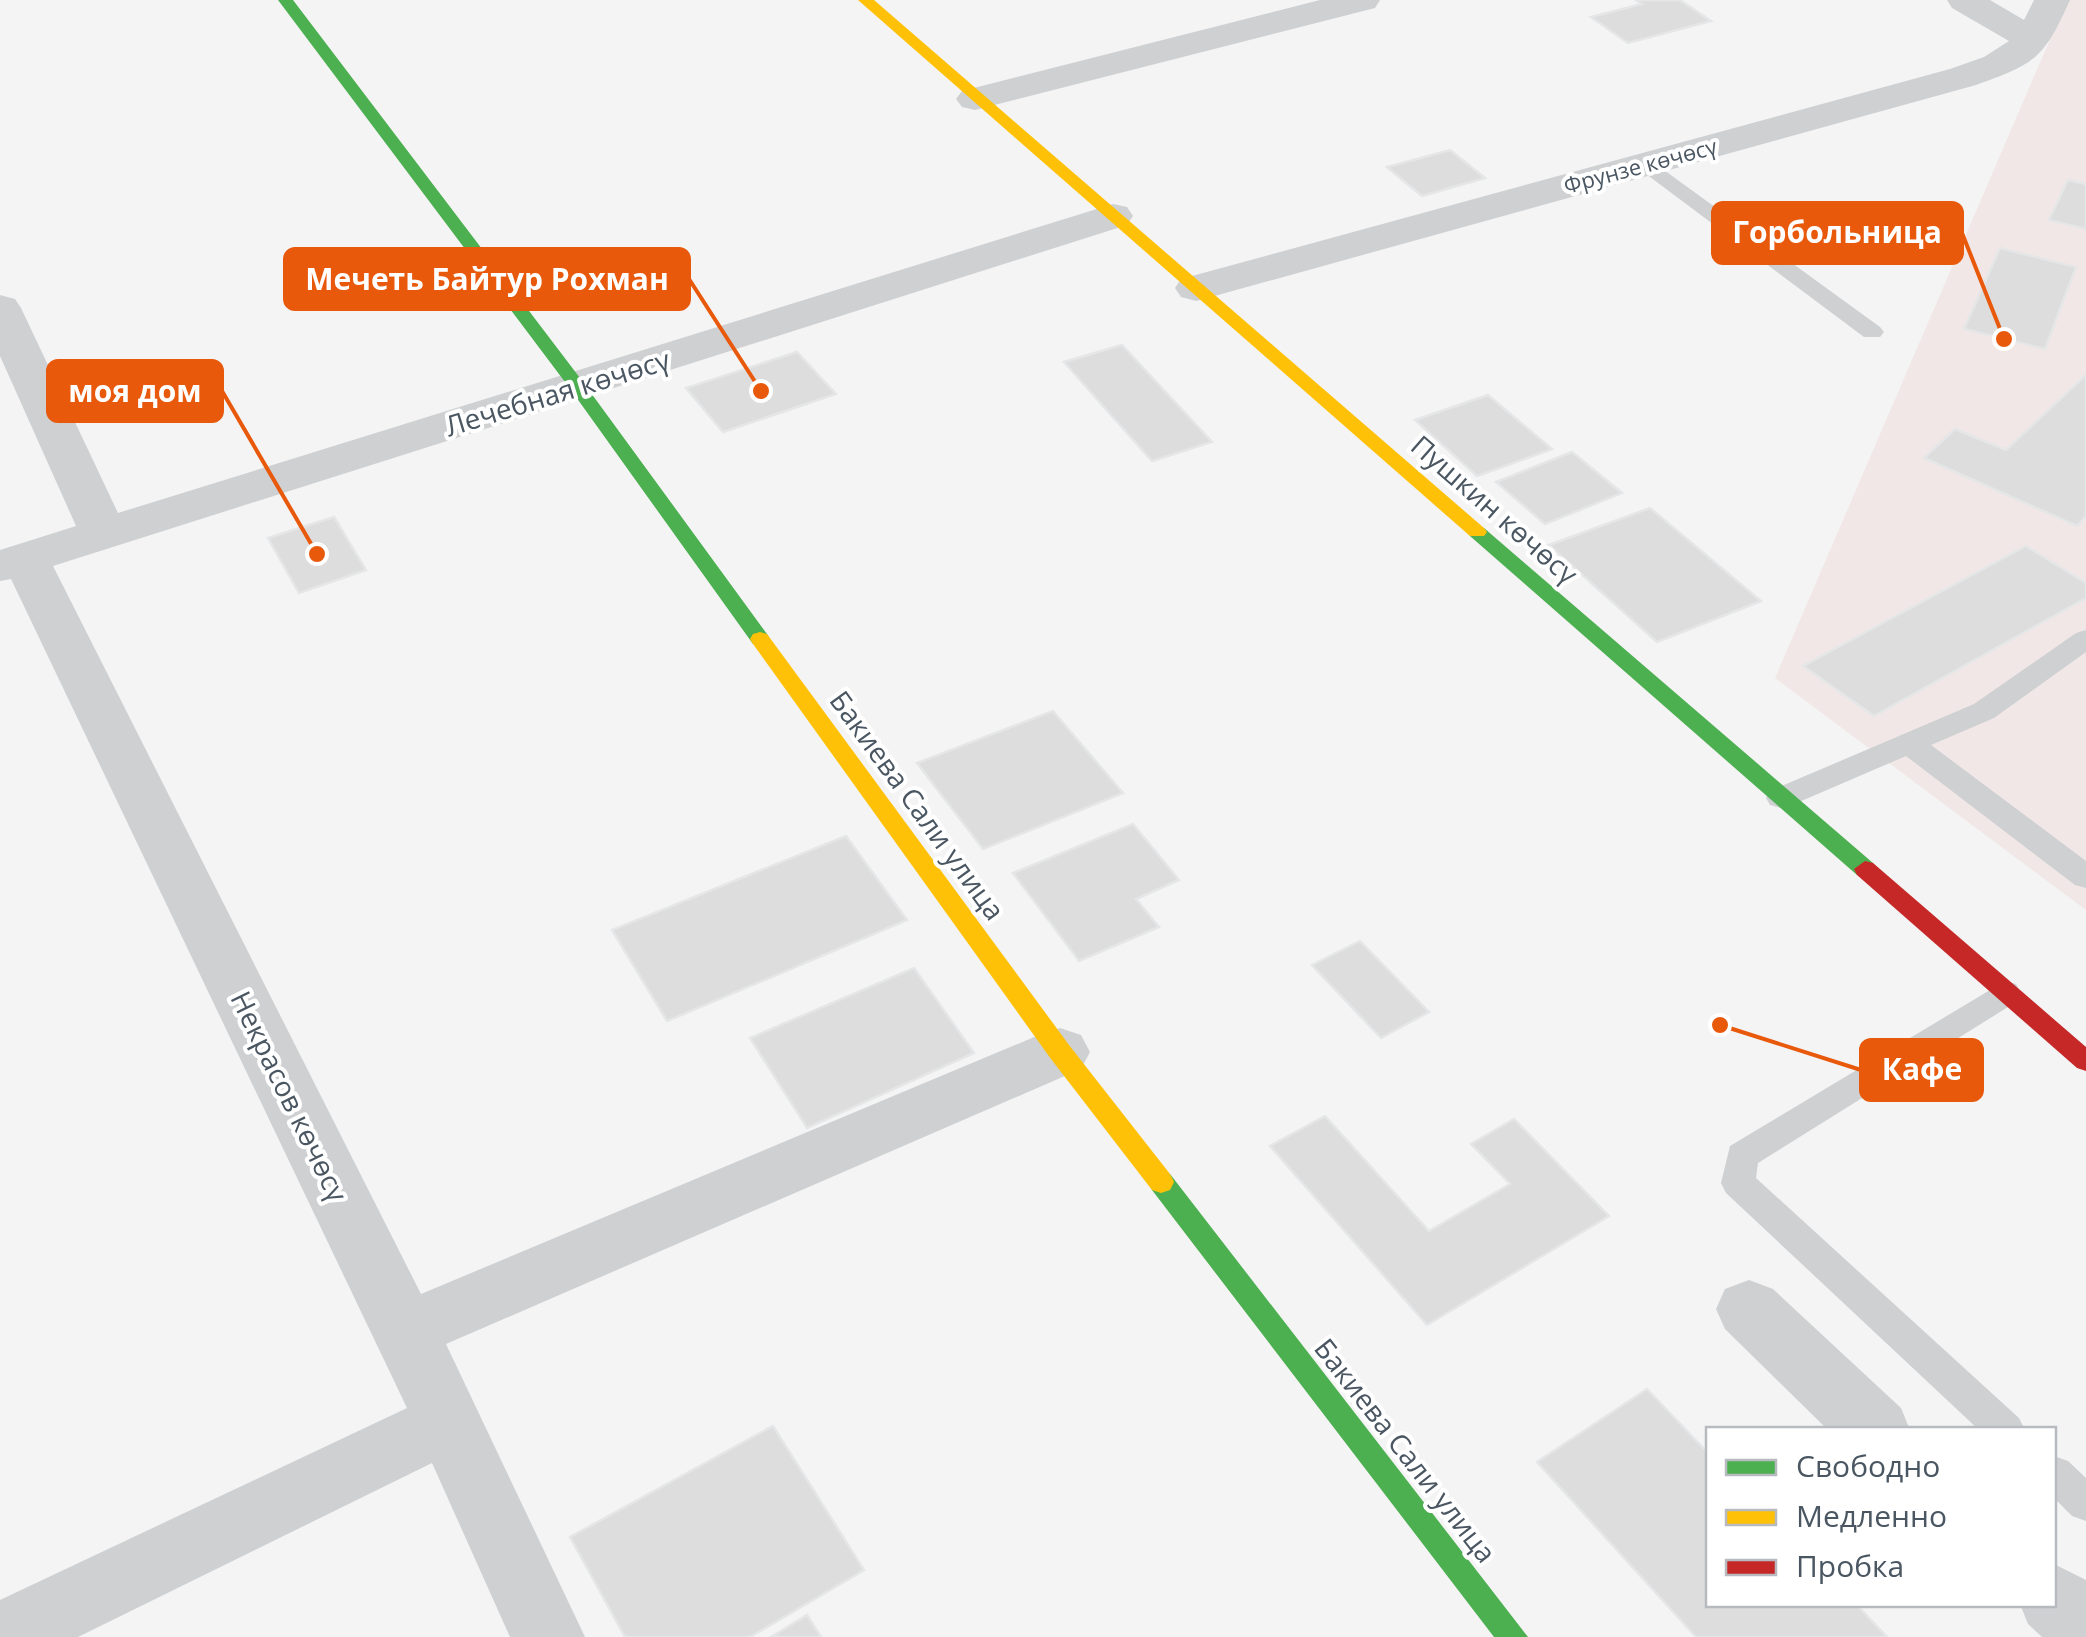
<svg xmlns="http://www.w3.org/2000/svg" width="2086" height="1637" font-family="'Open Sans',sans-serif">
	<rect width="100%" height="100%" fill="#f4f4f4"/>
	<path fill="#f1e7e6" d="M2067,0H2086V910L1775,678Z"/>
	<g fill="#ddddde" stroke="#e5e6e7" stroke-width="2.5">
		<path d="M1636,0H1680L1711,21L1628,43L1591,17L1642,4Z"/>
		<path d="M1450,150L1485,178L1422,196L1387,167Z"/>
		<path d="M2068,180L2086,184V229L2049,220Z"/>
		<path d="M2000,248L2076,267L2045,349L1964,329Z"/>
		<path d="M1122,345L1212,442L1152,461L1064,362Z"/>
		<path d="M797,352L836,394L723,432L686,388Z"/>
		<path d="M2086,375V516L2077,526L1924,458L1955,429L2006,450Z"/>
		<path d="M1488,395L1552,449L1477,476L1415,420Z"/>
		<path d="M1572,452L1622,493L1545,524L1496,482Z"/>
		<path d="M1650,508L1761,601L1657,642L1549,545Z"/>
		<path d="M334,517L366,570L299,593L268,538Z"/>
		<path d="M2026,546L2086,583V598L1874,716L1803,666Z"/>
		<path d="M1053,711L1123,793L983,849L917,763Z"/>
		<path d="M1133,824L1179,880L1136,899L1159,927L1079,961L1013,873Z"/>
		<path d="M846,836L907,920L667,1021L612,930Z"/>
		<path d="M1360,941L1429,1012L1381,1038L1312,965Z"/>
		<path d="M914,968L974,1053L807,1128L750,1038Z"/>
		<path d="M1325,1116L1429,1231L1510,1184L1471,1144L1514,1119L1609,1216L1427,1325L1270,1146Z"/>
		<path d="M1647,1389L1708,1453V1604H1856L1887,1637H1696L1537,1462Z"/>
		<path d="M773,1426L864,1570L750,1637H625L570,1537Z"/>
		<path d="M807,1615L821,1637H771Z"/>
	</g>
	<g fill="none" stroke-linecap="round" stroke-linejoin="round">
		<g fill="#ced0d2" fill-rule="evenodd">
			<path d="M1646,157L1880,327L1884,332L1880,337H1864L1638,168L1635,163L1638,158Z"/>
			<path d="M2086,630V652L1994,718L1931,745L2086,861V888L2075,885L1906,756L1792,805L1781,808L1770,805L1766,798L1770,791L1974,704L2076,633Z"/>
			<path d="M2005,981L2016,984L2021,993L2016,1002L1758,1163L1756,1178L2019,1418L2025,1430H1979L1726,1193L1721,1183L1730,1146Z"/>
			<path d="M2054,1456L2068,1461L2086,1478V1521L2072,1516L2054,1498Z"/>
		</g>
		<g fill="#ced0d2" fill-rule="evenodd">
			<path d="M1320,0H1380L1375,8L975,110L962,107L956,99L962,91Z"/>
			<path d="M1947,0H1990L2024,20L2034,0H2070C2044,57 2038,63 1976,85L1211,297L1196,301L1181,297L1175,288L1181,279L1950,69L1984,57L2009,41L1952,8Z"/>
			<path d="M1113,204L1127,207L1133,216L1127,225L53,566L421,1294L1039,1035L1060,1028L1081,1035L1090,1052L1081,1069L446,1344L585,1637H510L432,1463L78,1637H0V1600L407,1408L11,579L0,581V550L76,526L0,356V295L15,299L21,308L118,513Z"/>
			<path d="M1749,1280L1773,1289L1901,1408L1910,1430H1828L1725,1329L1716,1309L1725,1289Z"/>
			<path d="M2054,1564L2086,1580V1637H2042L2028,1624L2020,1604H2054Z"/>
		</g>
		<g fill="#4caf50" fill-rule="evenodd">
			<path d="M278,0H293L583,382L767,634L770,639L767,644H753L571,390Z"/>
			<path d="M1477,526L1484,528L1873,863L1876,869L1873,875H1857L1470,536L1467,532Z"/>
			<path d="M1161,1171L1170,1174L1528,1637H1494L1152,1190L1148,1182L1152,1174Z"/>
		</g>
		<g fill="#ffc107" fill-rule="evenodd">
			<path d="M858,0H874L1484,528L1487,532L1484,536H1470Z"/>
			<path d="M760,632L767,634L1069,1045L1170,1174L1174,1182L1170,1190L1161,1193L1152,1190L1051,1059L753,644L750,639L753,634Z"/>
		</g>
		<path fill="#c62828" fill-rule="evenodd" d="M1865,861L1873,863L2086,1047V1071L2077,1068L1857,875L1854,869Z"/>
	</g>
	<g text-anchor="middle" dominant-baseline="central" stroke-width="8" stroke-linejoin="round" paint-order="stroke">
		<g font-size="22" fill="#4a5661" stroke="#fff">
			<text transform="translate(1640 165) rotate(-15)">Фрунзе көчөсү</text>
		</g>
		<g font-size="28" fill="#4a5661" stroke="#fff">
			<text transform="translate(557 392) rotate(-17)">Лечебная көчөсү</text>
			<text transform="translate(1495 509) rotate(41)">Пушкин көчөсү</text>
			<text transform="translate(918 805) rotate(54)">Бакиева Сали улица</text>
			<text transform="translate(290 1096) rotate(64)">Некрасов көчөсү</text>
			<text transform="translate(1406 1450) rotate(52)">Бакиева Сали улица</text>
		</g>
	</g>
	<path fill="none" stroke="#e8590c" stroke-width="4" d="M2004 339L1962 233M761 391L689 279M317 554L222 391M1720 1025L1861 1070"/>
	<g fill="#e8590c" stroke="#fff" stroke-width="4">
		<circle cx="2004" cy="339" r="10"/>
		<circle cx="761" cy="391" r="10"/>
		<circle cx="317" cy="554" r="10"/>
		<circle cx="1720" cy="1025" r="10"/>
	</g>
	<g fill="#e8590c" stroke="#e8590c" stroke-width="4">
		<rect x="1713" y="203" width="249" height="60" rx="10"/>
		<rect x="285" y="249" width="404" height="60" rx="10"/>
		<rect x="48" y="361" width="174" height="60" rx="10"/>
		<rect x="1861" y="1040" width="121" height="60" rx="10"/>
	</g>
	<g font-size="30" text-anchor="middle" font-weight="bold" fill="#fff">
		<text x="1837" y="243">Горбольница</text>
		<text x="487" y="290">Мечеть Байтур Рохман</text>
		<text x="135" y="402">моя дом</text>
		<text x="1922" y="1080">Кафе</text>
	</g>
	<rect x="1706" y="1427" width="350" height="180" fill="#ffffff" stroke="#b7bbc0" stroke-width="2.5"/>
	<rect x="1726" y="1460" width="50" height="15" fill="#4caf50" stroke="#b7bbc0" stroke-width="2.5"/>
	<text x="1796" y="1477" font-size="30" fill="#4a5661">Свободно</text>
	<rect x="1726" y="1510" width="50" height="15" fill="#ffc107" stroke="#b7bbc0" stroke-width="2.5"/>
	<text x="1796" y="1527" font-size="30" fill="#4a5661">Медленно</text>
	<rect x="1726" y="1560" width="50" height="15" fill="#c62828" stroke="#b7bbc0" stroke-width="2.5"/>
	<text x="1796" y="1577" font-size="30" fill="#4a5661">Пробка</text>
</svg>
